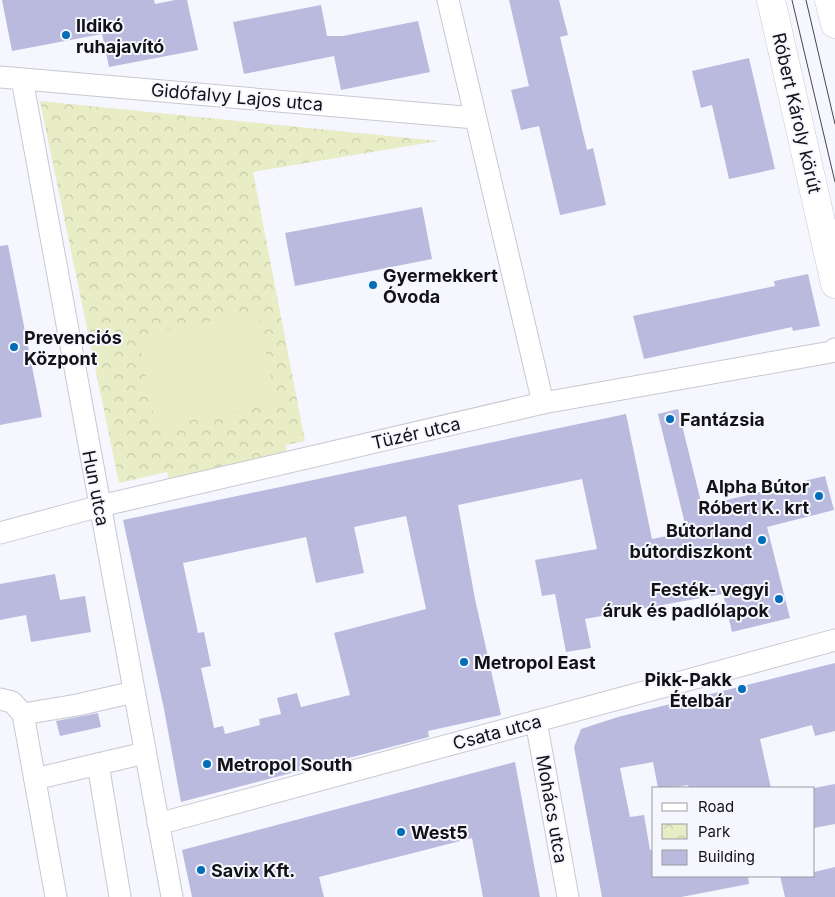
<svg xmlns="http://www.w3.org/2000/svg" width="835" height="897" font-family="Inter,sans-serif">
	<defs>
		<pattern id="park-crowns" width="20" height="18" patternUnits="userSpaceOnUse" patternTransform="scale(1.25)"><rect width="20" height="18" fill="#e8edc6"/><path d="M2 6a3 3 0 1 1 6 0M12 15a3 3 0 1 1 6 0" fill="none" stroke="#c6caa9"/></pattern>
	</defs>
	<rect width="100%" height="100%" fill="#f6f6ff"/>
	<path fill="url(#park-crowns)" d="M40,101L439,141L253,172L305,441L286,445L287,453L169,482L167,472L119,483Z"/>
	<path fill="#e8edc6" d="M258,312L276,404L156,427L138,336Z"/>
	<g fill="#babadf" fill-rule="evenodd">
		<path d="M2,0H154L155,4L175,0H187L198,50L109,67L102,34L12,51Z"/>
		<path d="M509,0H559L568,35L560,37L587,150L593,148L606,205L560,215L539,126L521,130L511,90L529,86Z"/>
		<path d="M321,5L327,36H343L418,21L430,72L341,90L334,56L244,74L233,22Z"/>
		<path d="M749,58L775,169L729,179L712,105L701,108L692,71Z"/>
		<path d="M422,207L432,259L295,286L285,233Z"/>
		<path d="M8,245L42,417L0,425V246Z"/>
		<path d="M808,274L820,326L793,331L792,327L644,359L633,316L775,286L774,281Z"/>
		<path d="M678,409L702,506L825,476L834,510L767,527L790,618L732,632L723,594L585,619L591,648L566,652L555,594L542,596L535,560L597,549L582,479L458,505L475,599L501,715L428,731L429,737L181,802L164,709L123,520L626,414L652,539L687,532L658,414ZM406,516L426,609L334,633L350,695L301,707L297,693L277,698L281,714L259,719L260,725L225,734L223,726L214,728L201,668L211,666L204,632L198,633L183,563L306,537L316,583L364,573L354,527Z"/>
		<path d="M55,574L60,600L85,596L91,632L31,642L26,615L0,620V584Z"/>
		<path d="M835,663V731L815,736L812,725L760,739L771,788H689L688,785L671,788H658L653,762L620,768L630,817L644,815L650,850L654,849V876H748L749,884L681,897H602L574,747L581,729L618,717Z"/>
		<path d="M98,713L101,727L60,736L56,721Z"/>
		<path d="M515,762L540,897H483L472,838L319,877L324,897H192L182,850Z"/>
		<path d="M835,784V824L814,828V788Z"/>
		<path d="M835,867V897H785L780,876H814V872Z"/>
	</g>
	<g fill="none" stroke-linecap="round" stroke-linejoin="round">
		<defs>
			<g id="street">
				<path d="M448,0L543,403"/>
				<path d="M0,77L475,118"/>
				<path d="M22,79L172,897"/>
				<path d="M0,533L100,506L543,403L831,352L835,349"/>
				<path d="M0,699L12,702L23,714L56,897"/>
				<path d="M23,714L77,705L134,692"/>
				<path d="M536,721L568,897"/>
				<path d="M35,779L98,764"/>
				<path d="M158,824L835,640"/>
				<path d="M120,897L98,764L145,753"/>
			</g>
			<g id="primary">
				<path d="M771,0L835,284"/>
				<path d="M829,0L835,24"/>
			</g>
		</defs>
		<use href="#street" stroke="#c8c8d2" stroke-width="23"/>
		<use href="#primary" stroke="#c8c8d2" stroke-width="29"/>
		<use href="#street" stroke="#fff" stroke-width="21"/>
		<use href="#primary" stroke="#fff" stroke-width="28"/>
		<g stroke="#46464c" stroke-width="1">
			<path d="M792,0L835,182"/>
			<path d="M806,0L835,124"/>
		</g>
	</g>
	<g fill="#006db8" stroke="#f6f6ff" stroke-width="2">
		<circle cx="66" cy="35" r="5"/>
		<circle cx="373" cy="285" r="5"/>
		<circle cx="14" cy="347" r="5"/>
		<circle cx="670" cy="419" r="5"/>
		<circle cx="819" cy="496" r="5"/>
		<circle cx="762" cy="540" r="5"/>
		<circle cx="779" cy="599" r="5"/>
		<circle cx="464" cy="662" r="5"/>
		<circle cx="742" cy="689" r="5"/>
		<circle cx="207" cy="764" r="5"/>
		<circle cx="401" cy="832" r="5"/>
		<circle cx="201" cy="870" r="5"/>
	</g>
	<g text-anchor="middle" dominant-baseline="central" stroke-width="4" stroke-linejoin="round" paint-order="stroke">
		<g font-size="18" font-weight="bold" fill="#121216" stroke="#f6f6ff" text-anchor="start">
			<text x="76" y="25">Ildikó<tspan x="76" dy="21">ruhajavító</tspan></text>
			<text x="383" y="275">Gyermekkert<tspan x="383" dy="21">Óvoda</tspan></text>
			<text x="24" y="337">Prevenciós<tspan x="24" dy="21">Központ</tspan></text>
			<text x="680" y="419">Fantázsia</text>
			<text x="809" y="486" text-anchor="end">Alpha Bútor<tspan x="809" dy="21">Róbert K. krt</tspan></text>
			<text x="752" y="530" text-anchor="end">Bútorland<tspan x="752" dy="21">bútordiszkont</tspan></text>
			<text x="769" y="589" text-anchor="end">Festék- vegyi<tspan x="769" dy="21">áruk és padlólapok</tspan></text>
			<text x="474" y="662">Metropol East</text>
			<text x="732" y="679" text-anchor="end">Pikk-Pakk<tspan x="732" dy="21">Ételbár</tspan></text>
			<text x="217" y="764">Metropol South</text>
			<text x="411" y="832">West5</text>
			<text x="211" y="870">Savix Kft.</text>
		</g>
		<g font-size="18" fill="#121216" stroke="#f6f6ff">
			<text transform="translate(237 97) rotate(5)">Gidófalvy Lajos utca</text>
			<text transform="translate(797 113) rotate(77)">Róbert Károly körút</text>
			<text transform="translate(416 433) rotate(-13)">Tüzér utca</text>
			<text transform="translate(96 488) rotate(79)">Hun utca</text>
			<text transform="translate(497 732) rotate(-15)">Csata utca</text>
			<text transform="translate(552 809) rotate(80)">Mohács utca</text>
		</g>
	</g>
	<rect x="652" y="787" width="162" height="90" fill="#f6f6ff" stroke="#9b9ba2"/>
	<rect x="662" y="803" width="25" height="8" fill="#ffffff" stroke="#9b9ba2"/>
	<text x="698" y="812" font-size="15" fill="#121216">Road</text>
	<rect x="662" y="824" width="25" height="15" fill="url(#park-crowns)" stroke="#9b9ba2"/>
	<text x="698" y="837" font-size="15" fill="#121216">Park</text>
	<rect x="662" y="850" width="25" height="15" fill="#babadf" stroke="#9b9ba2"/>
	<text x="698" y="862" font-size="15" fill="#121216">Building</text>
</svg>
